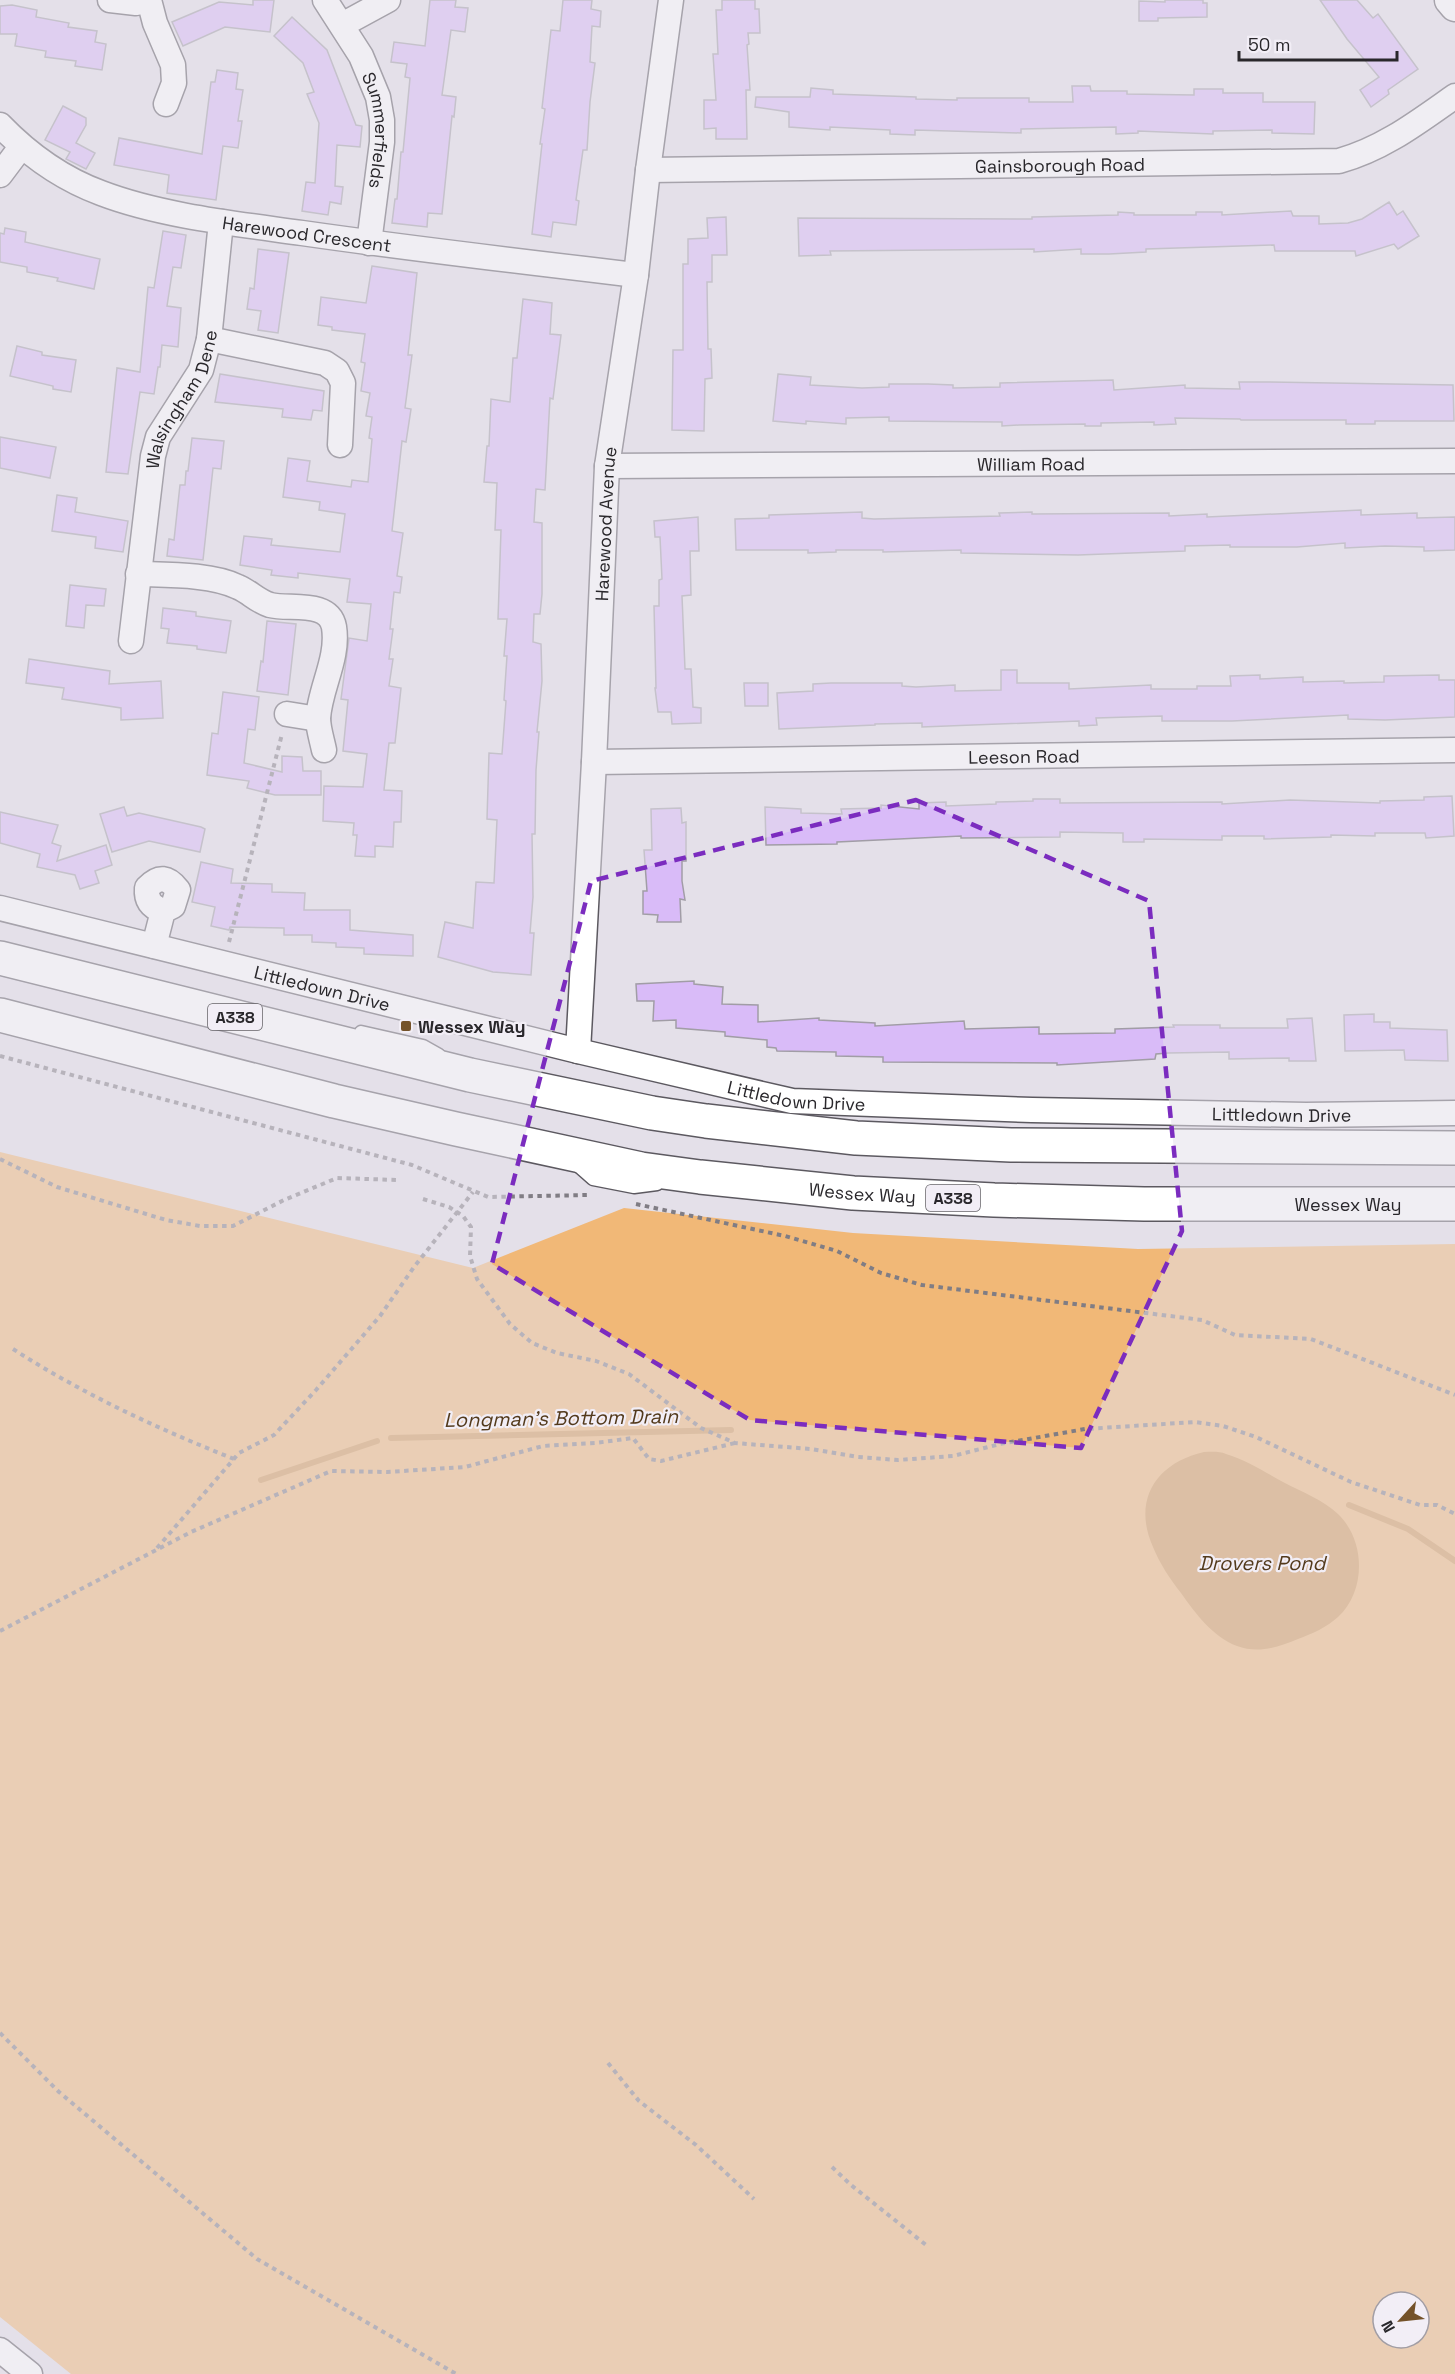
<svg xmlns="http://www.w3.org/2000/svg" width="1455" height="2374" font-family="'Space Grotesk',sans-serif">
	<rect width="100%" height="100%" fill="#e4e0e9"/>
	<path fill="#f1b877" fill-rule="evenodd" d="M0,1152L473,1268L624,1208L853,1233L1138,1249L1455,1244V2374H71L0,2317ZM1383,2302H1419V2338H1383Z"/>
	<path fill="#d29852" d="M1204,1452C1211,1452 1219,1451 1226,1454C1246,1460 1265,1472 1283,1482C1302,1492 1323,1500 1338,1514C1366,1541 1366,1591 1338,1617C1327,1627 1312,1634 1298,1639C1279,1647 1258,1654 1237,1646C1213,1637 1195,1613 1181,1593C1170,1579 1160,1564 1153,1547C1132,1500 1156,1463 1204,1452Z"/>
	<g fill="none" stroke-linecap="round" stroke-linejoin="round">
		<g stroke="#d29852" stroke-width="6">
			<path d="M391,1438L731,1430"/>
			<path d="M261,1480L377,1441"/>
			<path d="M1349,1505L1408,1529L1455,1561"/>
		</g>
	</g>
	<g fill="#d9bbf8" stroke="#a19da6" stroke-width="1.5">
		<path d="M253,0H274L270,32L225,27L183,46L172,22L219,2L253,5Z"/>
		<path d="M430,0H456L455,7L468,8L465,32L451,30L442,95L456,97L454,117L452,116L442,214L428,213L427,227L392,223L395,199H397L401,152H403L410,78L405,77L407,64L391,62L394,42L425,46Z"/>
		<path d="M563,0H592L591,9L601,11L600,27L592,26L590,62L595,63L590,102L587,150H583L576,200L579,201L576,225L553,222L551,237L532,234L542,144H540L545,109L542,108L551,30L560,31Z"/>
		<path d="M722,0H755V9H759L760,33H748L749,44L747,45L750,90H746L747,139H716V128L704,129V100H716L713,54H718L716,10H722Z"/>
		<path d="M1165,0H1203V3H1207V17L1158,18V21H1139V1L1165,2Z"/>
		<path d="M1320,0H1357L1373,18L1378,14L1418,69L1388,90L1389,94L1371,107L1360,90L1379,77L1347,39Z"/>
		<path d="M12,5L37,10L36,17L69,23L68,27L97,31L95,42L106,44L102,70L75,66L76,61L45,57L46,51L15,46L17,34H0V6Z"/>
		<path d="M292,17L327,50L356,125L362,126L360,147L337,145L335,186L343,187L341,204L330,202L328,215L302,211L306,182L315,183L319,123L307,94L314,92L303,63L274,36Z"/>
		<path d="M217,70L238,73L236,89L243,90L238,121H242L238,148L223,146L216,200L167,193L169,175L114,165L119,138L202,154L211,82H215Z"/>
		<path d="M1072,86H1090L1091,91H1127V94L1194,95V89H1223V93H1263V102H1315L1314,134L1272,133V130L1213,131V134L1138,131V133L1116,134V127L1021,129V133L915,130V135L890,134V130L830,127V130L789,127V112L755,107L756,97H810L811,88L833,90V94L916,97V99L957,100V98H1029V102H1073Z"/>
		<path d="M63,106L86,118V125L76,143L95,153L86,169L66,159L70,152L45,140Z"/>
		<path d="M1389,202L1397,215L1403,211L1419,236L1398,249L1394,244L1356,256L1355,251H1275L1274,245L1146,249V252L1109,254H1081V249L1034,252V249L830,251L831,255L799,256L798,218L1032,219V217L1118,215V212L1134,213V215H1196V212H1222V215L1291,211L1293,216H1319V224L1348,223L1362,219Z"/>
		<path d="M726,217L727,255H712V282H707L708,349H711L712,378L705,379L704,431L672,430L673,350H683V264H688V239L708,238L707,218Z"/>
		<path d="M5,228L26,232L25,242L100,259L94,289L57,281L58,278L27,272V267L0,262V233L4,234Z"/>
		<path d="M163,231L186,235L181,268L173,267L167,306L181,308L178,347L162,345L160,367H158L154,394L140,392L128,474L106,472L117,368L140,372L148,287L154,288Z"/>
		<path d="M258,249L289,253L278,333L258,330L261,311L247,309L250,288L254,289Z"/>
		<path d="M372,266L417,273L408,355H412L405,408L411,409L406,442L402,441L392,531L403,533L397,576L402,577L400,593L394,592L390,629H393L389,659H393L389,686L401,688L395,743H389L384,790L402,791L401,822H394L393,847L375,846V857L355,856L357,835H353L354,823L323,821L324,786L363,787L367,754L343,751L348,700L341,699L349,638L367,641L371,604L347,602L350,579L298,573V578L271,575L272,570L240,565L244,536L272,539L271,545L340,552L345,514L319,510L320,502L283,497L288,458L310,461L307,481L351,487L352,480L368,482L372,439L369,438L372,417L366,416L370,393L361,391L365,363L361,362L365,334L332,330V327L318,325L321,297L366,303Z"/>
		<path d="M523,299L552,303L550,334L561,335L553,399L550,398L545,490L536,489L534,522L542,523V594L540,614H534L533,642L541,644L542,681L537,732H539L536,770L535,834H532L533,897L530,933H534L531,975L493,972L438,957L445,922L473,928L476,882L494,883L497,820L487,819L489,753L502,754L506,701L504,700L507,656H504L507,619H498L501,530H495L497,483L484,482L487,446H489L491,399L510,402L513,358H517Z"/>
		<path d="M17,346L42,352V355L76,360L71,392L53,389V386L10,376Z"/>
		<path d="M220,374L324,391L322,411L313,410L311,420L282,417L283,409L215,402Z"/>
		<path d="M778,374L811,377L810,385L862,388L889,387V384H928L953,385V388L1000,387V383L1113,380L1114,390L1185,385V388L1240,389L1239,382H1266L1453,385L1454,421H1375V424H1346V420H1241L1240,419L1175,418L1176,424L1154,425V422L1101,423V426H1085V424L1019,425L1002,426V422L889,421V417L846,418V424L806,421V424L773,421Z"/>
		<path d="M0,437L56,447L50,478L0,468Z"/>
		<path d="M192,438L224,441L221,469L213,468L203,560L167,556L169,539L174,540L180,485H185L186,471H188Z"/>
		<path d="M57,495L77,498L75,512L128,521L123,552L95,548L96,537L52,531Z"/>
		<path d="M1361,510V515L1417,513V518L1455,517V550L1424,551V547L1385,546L1345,548V543L1297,547H1230V545L1185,546V551L1078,555L961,553V550L883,552V550H836V552L808,553V550H736L735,519L769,518V515L862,512V518L874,519L1000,516L999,513L1032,512V514L1169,513V516L1207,514V517Z"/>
		<path d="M698,517L699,551H690L691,595L682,596L685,669H691L693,707L701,708V723L672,724L671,712H658L655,688H656L654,606H659V580L662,579L660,537H655L654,521Z"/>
		<path d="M70,585L106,589L104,606L86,605L84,628L66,626Z"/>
		<path d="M163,608L196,612V616L231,621L226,653L197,649V646L167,643L169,629L161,628Z"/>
		<path d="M267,621L296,624L288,695L257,691L261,661L263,662Z"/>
		<path d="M29,659L110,671L109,684L161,681L163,718L121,720V708L62,699L64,688L26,683Z"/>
		<path d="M1001,670H1017V683H1069V689L1151,685V689H1197V686H1231L1230,676L1260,675V679L1303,677V682L1344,681V683L1384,682V676L1439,675V680H1455V717L1385,720L1348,719V715L1232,721H1162V716L1096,718L1097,725L1079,726V721L922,727V723L875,724V725L779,729L777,693L813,691V684L831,683H902V686L916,687L955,685V691L1001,690Z"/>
		<path d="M744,683H768V706H745Z"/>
		<path d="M223,692L259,697L255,730L248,729L244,763L282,772V756L302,757L303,771H321V795H275L247,788L249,781L207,775L212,733L218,734Z"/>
		<path d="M1452,796L1454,836L1426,838L1425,833H1375V836L1331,835V837L1264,839V836H1222V840L1144,839V842H1123V833L1060,832V837L961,838V836L837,842V844L766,845L765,807L801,809V813L842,814L841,809L881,808V805L919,809V803L946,802V806L996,804V802L1033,801V799H1060V803L1222,802V804L1290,800L1380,803V801L1424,800V797Z"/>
		<path d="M124,807L127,816L139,813L201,827L205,829L200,852L149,841L112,852L100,814Z"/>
		<path d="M681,808L682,823L686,822V861H682V881L685,900L680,899L681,922H657L658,915L643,914V891H647L644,850H652L651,809Z"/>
		<path d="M0,812L58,825L52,843L61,846L57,861L106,845L112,865L95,871L99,883L80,889L75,875L37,867L40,854L0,843Z"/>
		<path d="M201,862L233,869L231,883L272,884V892L305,893L304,910H350V930L413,935V956L364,954V948L336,947V943L312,942V935H284V928L230,927L229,930L211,926L215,907L192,902Z"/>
		<path d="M694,981V984L723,987L722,1004L758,1005V1022L819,1018V1020L875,1023V1026L964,1021L965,1029L1039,1027V1034L1115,1033V1029L1174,1027L1173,1025H1220V1028H1288L1287,1019L1312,1018L1316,1061H1289V1058L1229,1059V1052L1168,1053L1156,1054L1155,1059L1057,1065V1063L883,1062V1057L836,1056V1052L777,1051L776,1048L767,1047V1040L725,1036V1032L676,1028V1020L653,1021L654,1001H637L636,984Z"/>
		<path d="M1374,1014V1022H1390V1028L1447,1030L1448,1061L1405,1060L1404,1050L1345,1051L1344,1015Z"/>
	</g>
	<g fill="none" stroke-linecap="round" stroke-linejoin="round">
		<defs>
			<g id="service">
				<path d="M361,1032L423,1046L439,1055"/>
				<path d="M576,1164L593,1179L634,1187L657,1184"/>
			</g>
			<g id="minor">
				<path d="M110,0L136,3L148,0"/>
				<path d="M149,0L155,23L173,65L174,83L166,104"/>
				<path id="s1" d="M325,0L361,56L378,97L382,120V142L369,243"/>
				<path d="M342,25L388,0"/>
				<path id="s2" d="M0,125C28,154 63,179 101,193C161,216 238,224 302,233C413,249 525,262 636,275"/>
				<path id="s3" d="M648,170L1339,161C1383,149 1418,122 1455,96"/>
				<path d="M0,175L21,147"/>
				<path d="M209,339L325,363L337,371L343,383L340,445"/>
				<path id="s4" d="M607,466L1455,461"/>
				<path d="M138,574C168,575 212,574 238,587C250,592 257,601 270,605C290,610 329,600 334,627C339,658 320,688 318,718C318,728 322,740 324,750"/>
				<path id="s5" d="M131,641L153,456L158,437L201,370L209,339L221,222"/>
				<path d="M287,714L318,719"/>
				<path id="s6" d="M594,762L1455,750"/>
				<path id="s7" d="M0,908L578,1051L792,1101L1032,1110L1306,1115L1455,1113"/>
				<path d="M154,946L163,911C151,907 146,900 147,888C159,875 168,877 178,890L173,906L163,911"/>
				<path id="s8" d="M578,1051L594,762L607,466L636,275L648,170L671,0"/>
				<path d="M0,2350L30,2374"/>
			</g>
			<path id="tertiary" d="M1450,0L1455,6"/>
			<g id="trunk">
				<path d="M0,958L470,1075L652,1113L706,1121L856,1138L1011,1145L1455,1148"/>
				<path id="s9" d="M0,1015L334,1101L456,1129L641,1169L700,1177L853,1193L994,1200L1144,1204H1455"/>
			</g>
		</defs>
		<use href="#service" stroke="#5c5960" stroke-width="15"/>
		<use href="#minor" stroke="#5c5960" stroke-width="27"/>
		<use href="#tertiary" stroke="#5c5960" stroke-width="33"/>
		<use href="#trunk" stroke="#5c5960" stroke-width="36"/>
		<g stroke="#807d84" stroke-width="4" stroke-dasharray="4.5 4.5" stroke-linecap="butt">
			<path d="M229,942L282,734"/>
			<path d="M0,1056L412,1165L488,1197L588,1195"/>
			<path d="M0,1159L57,1187L166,1220L200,1226H233L284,1200L337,1178L397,1180"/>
			<path d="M423,1199L449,1207L463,1216L471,1227L470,1256L477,1279L510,1324L532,1343L557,1353L596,1361L629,1374L701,1428L735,1443L811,1449L858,1457L898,1460L953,1456L1000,1444L1085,1429L1195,1422L1223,1426L1256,1437L1351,1482L1420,1505H1437L1455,1514"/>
			<path d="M636,1204L785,1236L837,1251L881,1273L922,1285L1202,1320L1235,1335L1311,1339L1455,1395"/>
			<path d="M13,1349C83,1394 156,1428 234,1459"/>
			<path d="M157,1548L239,1453L274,1435L316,1390L380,1316L414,1267L473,1192"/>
			<path d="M0,1631L191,1532L331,1471L387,1472L465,1467L543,1446L595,1443L633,1438L649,1459L661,1461L735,1443"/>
			<path d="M0,2033L59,2092L257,2259L456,2374"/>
			<path d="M608,2063L639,2101L696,2145L754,2199"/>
			<path d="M832,2167L851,2185L926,2245"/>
		</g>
		<use href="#service" stroke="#fff" stroke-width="12"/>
		<use href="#minor" stroke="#fff" stroke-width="24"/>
		<use href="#tertiary" stroke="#fff" stroke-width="30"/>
		<use href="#trunk" stroke="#fff" stroke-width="33"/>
	</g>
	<path d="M0 0H1455V2374H0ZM916,800L1149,901L1182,1231L1081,1448L750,1420L492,1264L591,881Z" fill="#e4e0e9" fill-opacity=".55" fill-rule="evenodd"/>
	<path fill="none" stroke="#7b2cbf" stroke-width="4.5" stroke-dasharray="12 8" stroke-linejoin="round" d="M916,800L1149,901L1182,1231L1081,1448L750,1420L492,1264L591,881Z"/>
	<rect fill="#745229" stroke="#f2eef6" stroke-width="2" x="400" y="1020" width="12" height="12" rx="3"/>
	<g text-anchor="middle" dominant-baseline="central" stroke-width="4.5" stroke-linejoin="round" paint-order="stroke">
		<g fill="#f2eef6" stroke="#656368" stroke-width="1.5">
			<rect x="208" y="1004" width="54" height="26" rx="4.5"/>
			<rect x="926" y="1185" width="54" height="26" rx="4.5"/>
		</g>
		<g font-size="16" font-weight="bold" fill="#29272b">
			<text x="235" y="1017">A338</text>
			<text x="953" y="1198">A338</text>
		</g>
		<g font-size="18" fill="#29272b" stroke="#f2eef6">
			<text stroke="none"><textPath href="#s1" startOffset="144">Summerfields</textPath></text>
			<text stroke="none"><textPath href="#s3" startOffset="412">Gainsborough Road</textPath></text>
			<text stroke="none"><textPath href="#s2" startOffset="333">Harewood Crescent</textPath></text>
			<text stroke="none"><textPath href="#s5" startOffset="250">Walsingham Dene</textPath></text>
			<text stroke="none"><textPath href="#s4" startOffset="424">William Road</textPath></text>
			<text stroke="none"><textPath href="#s8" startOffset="528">Harewood Avenue</textPath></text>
			<text stroke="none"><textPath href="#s6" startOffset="430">Leeson Road</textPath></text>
			<text stroke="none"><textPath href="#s7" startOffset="332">Littledown Drive</textPath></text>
			<text stroke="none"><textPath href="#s7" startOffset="819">Littledown Drive</textPath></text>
			<text stroke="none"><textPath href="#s7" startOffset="1305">Littledown Drive</textPath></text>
			<text stroke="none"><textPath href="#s9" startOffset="882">Wessex Way</textPath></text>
			<text stroke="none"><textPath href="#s9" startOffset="1368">Wessex Way</textPath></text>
		</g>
		<g font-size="18" font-weight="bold" fill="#29272b" stroke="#f2eef6" text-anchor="start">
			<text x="418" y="1026">Wessex Way</text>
		</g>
		<g font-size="20" font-style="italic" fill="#533a1c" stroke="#f2eef6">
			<text transform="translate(561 1418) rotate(-1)">Longman's Bottom Drain</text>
			<text x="1262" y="1563">Drovers Pond</text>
		</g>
	</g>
	<g transform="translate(1401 2320) rotate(243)"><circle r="28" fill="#f2eef6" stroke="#a29ea5" stroke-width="1.5"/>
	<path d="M0-4.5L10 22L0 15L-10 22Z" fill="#745229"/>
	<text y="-9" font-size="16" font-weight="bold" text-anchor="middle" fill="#29272b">N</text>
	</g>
	<path d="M1239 51v9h158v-9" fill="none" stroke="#29272b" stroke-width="3"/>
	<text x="1248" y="51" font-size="18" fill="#29272b" stroke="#f2eef6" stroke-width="4.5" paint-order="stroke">50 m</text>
</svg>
